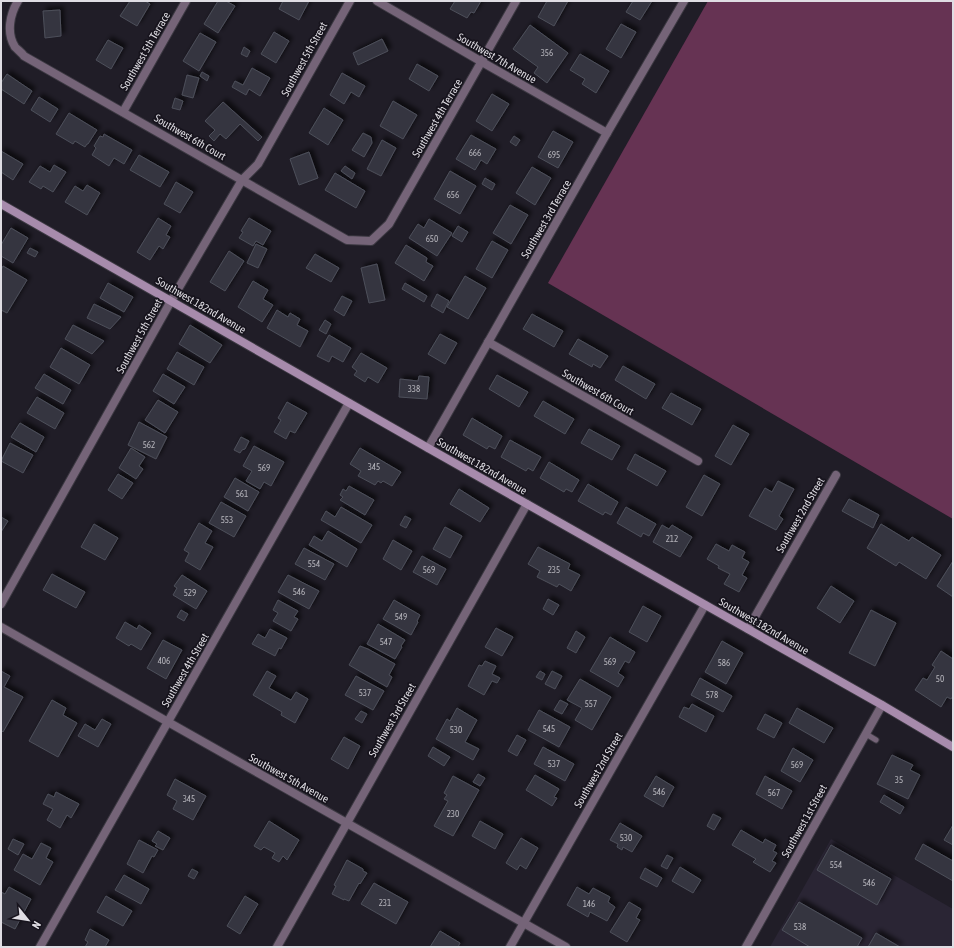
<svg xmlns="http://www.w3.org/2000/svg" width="954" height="948" font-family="'Asap Condensed',sans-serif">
	<defs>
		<filter id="shadow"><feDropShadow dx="3.5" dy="-3.5" stdDeviation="2" flood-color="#0009"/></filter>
	</defs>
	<rect width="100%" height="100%" fill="#201d27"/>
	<path fill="#2a2534" d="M831,839L953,909V947H770Z"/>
	<path fill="#663353" d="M708,1H953V519L548,283Z"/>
	<g fill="#353641" stroke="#4d4f5a" filter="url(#shadow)">
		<path d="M130,1H145L150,4L137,26L120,16Z"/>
		<path d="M218,1H226L235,6L218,33L204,24Z"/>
		<path d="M283,1H309L299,20L279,9Z"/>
		<path d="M455,1H481L474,13L471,12L467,18L450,9Z"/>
		<path d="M547,1H568L554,26L538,17Z"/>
		<path d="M633,1H652L640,20L626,12Z"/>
		<path d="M60,10L61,36L45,38L43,11Z"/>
		<path d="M621,24L636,32L621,58L606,49Z"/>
		<path d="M530,25L568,53L547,83L534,73L538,67L513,49Z"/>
		<path d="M274,32L289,41L276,63L261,54Z"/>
		<path d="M200,33L216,42L199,71L183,61Z"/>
		<path d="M382,39L388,51L358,65L353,53Z"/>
		<path d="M108,40L123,48L111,69L96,60Z"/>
		<path d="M244,47L250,51L247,57L241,54Z"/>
		<path d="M580,54L609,71L596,93L582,84L585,79L570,70Z"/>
		<path d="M417,64L438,76L429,91L409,79Z"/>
		<path d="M252,68L270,78L260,96L249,89L246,95L232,87L235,81L243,85Z"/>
		<path d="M202,72L209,76L207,81L200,76Z"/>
		<path d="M342,73L365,86L359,97L351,92L344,104L330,95Z"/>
		<path d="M7,74L32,91L24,104L1,89V83Z"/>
		<path d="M187,75L199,78L193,98L182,95Z"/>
		<path d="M492,94L509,104L492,131L476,121Z"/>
		<path d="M39,97L58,109L50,122L31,110Z"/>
		<path d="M175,98L183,101L180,110L172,108Z"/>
		<path d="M393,101L417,115L403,139L380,126Z"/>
		<path d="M223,102L262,137L258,141L240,124L226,139L220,134L214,141L209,136L215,130L205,121Z"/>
		<path d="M324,108L343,120L328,145L309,133Z"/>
		<path d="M69,113L97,130L88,144H87L85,147L75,141L73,144L56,134Z"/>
		<path d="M553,131L573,142L558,168L538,157Z"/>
		<path d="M363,133L371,137L372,143L364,157L352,150Z"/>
		<path d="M104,134L132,150L124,164L114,158L109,166L92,155L96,148L94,146L100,136L103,137Z"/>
		<path d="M471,135L496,149L487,164L481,160L475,170L456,159Z"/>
		<path d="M514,136L520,140L516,146L510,142Z"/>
		<path d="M382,140L396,148L381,176L367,169Z"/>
		<path d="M1,151L23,164L13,180L1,172Z"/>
		<path d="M309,152L318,178L299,185L290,159Z"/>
		<path d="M139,155L169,172L160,187L130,170Z"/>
		<path d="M54,165L66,172L53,192L43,186L41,189L29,182L40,166L50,172Z"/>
		<path d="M345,166L355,173L352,179L341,171Z"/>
		<path d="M532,167L551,178L535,205L516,193Z"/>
		<path d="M450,171L476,186L460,214L434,199Z"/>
		<path d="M335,173L365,191L356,208L325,190Z"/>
		<path d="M485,178L495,184L492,190L482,184Z"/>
		<path d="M176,182L193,192L180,213L164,204Z"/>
		<path d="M87,185L100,193L87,215L65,202L75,186L83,191Z"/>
		<path d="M510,205L528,215L511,244L493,233Z"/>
		<path d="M158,218L171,226L166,235L170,237L163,249L159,246L150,260L137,252Z"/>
		<path d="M249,218L271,231L263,245L256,241L253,246L239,238L243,232L241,231Z"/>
		<path d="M429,219L452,233L437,256L409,238L418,224L424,228Z"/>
		<path d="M458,226L468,232L462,242L452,236Z"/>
		<path d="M11,228L28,238L13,263L1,256V245Z"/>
		<path d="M492,241L508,250L492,278L476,269Z"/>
		<path d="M256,244L267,249L258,268L247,263Z"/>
		<path d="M406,245L427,258L426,262L433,266L424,281L395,263Z"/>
		<path d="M30,248L38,252L35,257L27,253Z"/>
		<path d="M229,251L244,261L225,291L210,282Z"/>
		<path d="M315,254L339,268L331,282L306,268Z"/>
		<path d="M377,264L385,300L369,303L361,268Z"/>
		<path d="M3,266L27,280L7,313L1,310V270Z"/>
		<path d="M465,276L486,288L468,319L447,307Z"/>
		<path d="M253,281L268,290L263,299L273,305L262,322L238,307Z"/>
		<path d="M108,283L133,297L124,312L100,298Z"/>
		<path d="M405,283L427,296L424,302L402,289Z"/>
		<path d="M437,294L449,301L443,313L431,306Z"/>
		<path d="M342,296L352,301L344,316L334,310Z"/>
		<path d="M94,304L121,317L110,329L87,318Z"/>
		<path d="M277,310L288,317L290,313L300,319L297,325L308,331L300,347L267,328Z"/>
		<path d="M532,314L563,331L554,347L523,329Z"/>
		<path d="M325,320L331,324L326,334L319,330Z"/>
		<path d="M73,325L104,341L92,354L65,339Z"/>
		<path d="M190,325L222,345L210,363L179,344Z"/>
		<path d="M440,334L457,343L445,364L428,354Z"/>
		<path d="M329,335L351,348L343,362L332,356L329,362L317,356Z"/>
		<path d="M578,339L608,356L600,368L593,364L592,367L569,354Z"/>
		<path d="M61,348L90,365L79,384L50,367Z"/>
		<path d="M177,352L204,367L194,385L167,369Z"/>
		<path d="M361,353L387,368L378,383L368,377L365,382L354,375L357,371L352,367Z"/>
		<path d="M623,366L655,384L646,399L615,380Z"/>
		<path d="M44,374L71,390L63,404L35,388Z"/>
		<path d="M163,374L185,387L174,404L153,391Z"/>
		<path d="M497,375L528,392L519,407L489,389Z"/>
		<path d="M419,376L429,377L427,399L399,397L400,379L418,381Z"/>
		<path d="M671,393L701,409L692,425L662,408Z"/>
		<path d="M37,397L64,413L55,429L27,413Z"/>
		<path d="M158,400L178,412L165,433L145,420Z"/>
		<path d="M543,401L574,419L565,434L534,416Z"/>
		<path d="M287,402L307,413L295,433L290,431L286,439L274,432L281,420L278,418Z"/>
		<path d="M472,418L502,436L495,449L489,446L487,449L463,435Z"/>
		<path d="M139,422L167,437L156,459L128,445Z"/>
		<path d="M20,423L44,437L36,452L11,437Z"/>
		<path d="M733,425L749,434L731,465L715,456Z"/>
		<path d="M589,429L620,446L612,460L581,443Z"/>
		<path d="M241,437L249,441L245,449L242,450L240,453L234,450Z"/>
		<path d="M510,440L541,457L533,471L528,468L526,471L501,457Z"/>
		<path d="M10,443L33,455L23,473L1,461Z"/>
		<path d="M254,446L284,462L271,486L264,482L260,489L246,481L252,471L243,466Z"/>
		<path d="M131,448L145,457L139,466L143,469L136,479L119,468Z"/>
		<path d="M360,448L401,472L392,486L383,481L381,483L378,481L375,485L358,476L361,471L350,464Z"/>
		<path d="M635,454L666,471L657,486L627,469Z"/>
		<path d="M549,462L579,480L572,492L566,489L564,492L540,478Z"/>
		<path d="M118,474L133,483L122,499L108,490Z"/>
		<path d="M704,475L720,484L702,516L686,507Z"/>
		<path d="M235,478L259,492L248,511L224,497Z"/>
		<path d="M778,481L794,489L779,516L783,519L776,530L749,516L765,488L772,492Z"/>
		<path d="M588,484L618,502L611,515L605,512L603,515L578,501Z"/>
		<path d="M349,486L374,500L365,515L340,500L343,497L340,495L343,489L346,491Z"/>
		<path d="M459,489L489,508L480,522L450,504Z"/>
		<path d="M849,499L879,515L873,528L842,511Z"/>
		<path d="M221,502L246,516L234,537L209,523Z"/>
		<path d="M341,507L372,525L361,543L321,520L326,511L335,517Z"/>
		<path d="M626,507L656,524L649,536L643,533L641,537L617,523Z"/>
		<path d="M405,516L411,519L406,528L400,525Z"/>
		<path d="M1,517L8,521L1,532Z"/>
		<path d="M199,523L212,531L205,543L213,547L200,570L185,561L189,553L184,550Z"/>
		<path d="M94,524L118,538L105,560L81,547Z"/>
		<path d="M881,524L909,541L912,537L941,555L926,579L899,562L896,566L867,548Z"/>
		<path d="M662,525L669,529L672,525L692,537L680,557L653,542Z"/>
		<path d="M445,527L462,536L450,558L433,549Z"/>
		<path d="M328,531L357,549L347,567L309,545L314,536L322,541Z"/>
		<path d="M393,540L412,551L401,570L383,559Z"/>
		<path d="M716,544L729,551L732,545L745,552L742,558L749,562L742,575L747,578L739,592L724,584L730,574L718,568L719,566L707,559Z"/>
		<path d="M538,547L570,564L568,569L580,575L571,591L559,584L557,587L537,577L540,571L528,564Z"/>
		<path d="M304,548L334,564L325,580L295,564Z"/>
		<path d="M422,556L446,569L437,585L413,572Z"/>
		<path d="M953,561V597L937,586Z"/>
		<path d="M52,574L85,592L76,608L43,590Z"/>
		<path d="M182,575L207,591L196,609L173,595L177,588L174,586Z"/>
		<path d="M288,575L319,591L309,609L278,592Z"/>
		<path d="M831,586L854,601L840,623L817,608Z"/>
		<path d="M548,599L559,605L553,615L543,609Z"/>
		<path d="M278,600L298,611L294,617L298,619L291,631L273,621L278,613L273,610Z"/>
		<path d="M394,600L420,615L417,621L418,622L411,635L383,619Z"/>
		<path d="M643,606L661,616L647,642L629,632Z"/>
		<path d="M181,610L188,614L184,621L177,617Z"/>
		<path d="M871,610L896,623L875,666L849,653Z"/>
		<path d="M125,622L137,629L139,625L151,633L141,650L131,644L129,646L116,638Z"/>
		<path d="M378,624L405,640L401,646L402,647L395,659L367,644Z"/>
		<path d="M496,628L513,637L502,656L485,647Z"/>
		<path d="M270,629L287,638L281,649L279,648L275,656L252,644L258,634L265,638Z"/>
		<path d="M576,631L585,637L576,653L567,648Z"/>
		<path d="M610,637L635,652L629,663L625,661L618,673L624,677L618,687L590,671Z"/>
		<path d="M163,640L182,650L166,679L147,668Z"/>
		<path d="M722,641L743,653L726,684L705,672Z"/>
		<path d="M360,646L368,649L395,664L389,675L392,677L387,687L349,665Z"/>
		<path d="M941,651L953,659V696L951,699L947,697L941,707L915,690L923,678L927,680L935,667L932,665Z"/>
		<path d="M485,661L496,666L492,674L500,678L497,683L492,681L484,695L468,686L479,665L482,666Z"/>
		<path d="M1,671L10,676L4,687L23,697L3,732L1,730Z"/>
		<path d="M267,671L276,676L269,688L291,700L296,692L308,699L295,723L281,715L282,712L253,695Z"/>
		<path d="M540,671L545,674L542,680L536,677Z"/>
		<path d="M552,671L562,676L555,689L545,684Z"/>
		<path d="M356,676L384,691L373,710L345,695Z"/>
		<path d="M700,678L732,696L723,712L691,695Z"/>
		<path d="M580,679L611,697L592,730L575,720L582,708L567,700Z"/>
		<path d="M52,700L66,708L63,715L77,723L58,757L29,741Z"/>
		<path d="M560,700L568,704L562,714L554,710Z"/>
		<path d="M692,704L714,716L706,732L679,717L684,707L689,709Z"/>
		<path d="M457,708L477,720L465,742L479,749L473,760L436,739L447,719L450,721Z"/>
		<path d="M797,708L833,728L824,743L789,723Z"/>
		<path d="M539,710L570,727L559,747L528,730Z"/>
		<path d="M361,711L367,714L362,723L355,719Z"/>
		<path d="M765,714L782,723L774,738L757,729Z"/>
		<path d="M102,719L111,724L98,747L78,736L85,724L95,730Z"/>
		<path d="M517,735L526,740L517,756L508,751Z"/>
		<path d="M344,737L360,746L348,769L331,759Z"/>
		<path d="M433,747L450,757L444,766L428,756Z"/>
		<path d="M543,747L574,764L565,781L534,764Z"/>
		<path d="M793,748L813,760L800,782L781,771Z"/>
		<path d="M892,755L913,765L910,770L920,775L908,799L877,784Z"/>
		<path d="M478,774L485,778L480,786L473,782Z"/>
		<path d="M535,775L559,789L554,797L557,798L552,806L526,790Z"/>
		<path d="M453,776L479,790L453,836L434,826L448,801L444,799L447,795L444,793Z"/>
		<path d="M656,776L674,787L663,807L644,796Z"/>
		<path d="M765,776L792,791L782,809L756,794Z"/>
		<path d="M175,779L206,796L193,820L173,809L177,801L167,795Z"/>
		<path d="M56,792L79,804L71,818L67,815L60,828L47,820L53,809L43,804L48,794L54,797Z"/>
		<path d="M884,795L904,807L900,814L880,802Z"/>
		<path d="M713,814L721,818L714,830L707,826Z"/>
		<path d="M269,821L299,840L287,860L283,856L279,862L272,858L275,853L264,847L261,850L254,846Z"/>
		<path d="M480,821L503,834L495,849L472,836Z"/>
		<path d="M620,823L642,836L632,852L623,847L622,850L617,847L618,844L610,840Z"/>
		<path d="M953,825V845L944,840Z"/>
		<path d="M741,830L763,843L765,839L776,845L773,851L777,853L772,861L776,863L770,872L753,862L756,859L732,845Z"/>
		<path d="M158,831L170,838L163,850L155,846L157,844L152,841Z"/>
		<path d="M521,838L538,848L526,869L520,865L517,870L506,863Z"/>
		<path d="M13,839L24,844L18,855L8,849Z"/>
		<path d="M139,840L158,850L154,857L152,856L143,873L127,864Z"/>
		<path d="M41,843L51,848L46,858L53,862L40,885L14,870L23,854L32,859Z"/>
		<path d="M923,844L953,861V881L915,859Z"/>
		<path d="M831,845L891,879L877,905L817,870Z"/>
		<path d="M667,855L673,858L667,869L661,866Z"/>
		<path d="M347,860L363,869V871L367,873L360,884L359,883L349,901L344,899V900L332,894L336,886L334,885Z"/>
		<path d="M680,867L701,880L693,893L672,881Z"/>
		<path d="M645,868L662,878L657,887L640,878Z"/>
		<path d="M192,869L198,872L194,879L188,876Z"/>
		<path d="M124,875L149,889L141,904L115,890Z"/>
		<path d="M374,883L408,902L396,924L361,904Z"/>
		<path d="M9,887L31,899L15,929L1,922V892L5,894Z"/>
		<path d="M577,887L589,894L593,888L610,897L608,902L615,907L607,921L590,912L588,917L567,905Z"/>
		<path d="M106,896L132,911L123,926L97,912Z"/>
		<path d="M245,896L258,904L240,934L227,926Z"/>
		<path d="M629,902L641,909L636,918L640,920L627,942L610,932Z"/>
		<path d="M799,902L862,938L857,947H810L782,930Z"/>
		<path d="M90,929L109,940L105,947H85L88,942L85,940Z"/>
		<path d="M440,931L460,943L458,947H430Z"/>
		<path d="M876,933L900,947H868Z"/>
	</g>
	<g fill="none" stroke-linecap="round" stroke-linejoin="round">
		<defs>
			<path id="lane" d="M866,734L876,740"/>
			<g id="street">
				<path d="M18,1C10,14 6,33 15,47C18,50 22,53 24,56L347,240L371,241L389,224L516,1"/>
				<path d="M377,1L482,62L607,133"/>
				<path d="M123,112L186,1"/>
				<path d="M488,342L698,461"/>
				<path d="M428,448L607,133L684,1"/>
				<path d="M1,604L171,301L242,180L258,164L350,1"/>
				<path d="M1,627L168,722L566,947"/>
				<path d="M748,629L836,475"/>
				<path d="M40,947L349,403"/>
				<path d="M277,947L527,504"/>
				<path d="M510,947L705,605"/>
				<path d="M746,947L882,705"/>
			</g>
			<path id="secondary" d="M1,204L428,448L882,705L953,747"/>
		</defs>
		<use href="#lane" stroke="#3b3841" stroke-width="7"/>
		<use href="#street" stroke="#3b3841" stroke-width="10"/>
		<use href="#secondary" stroke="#3b3841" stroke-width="10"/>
		<use href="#lane" stroke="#756478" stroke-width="5"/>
		<use href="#street" stroke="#756478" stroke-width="8"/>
		<use href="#secondary" stroke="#a78bac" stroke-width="8"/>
	</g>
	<g text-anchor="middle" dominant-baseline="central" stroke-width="3.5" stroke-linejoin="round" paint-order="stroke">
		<g font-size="9" fill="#b4b3ba">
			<text x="547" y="53">356</text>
			<text x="475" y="153">666</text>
			<text x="554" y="155">695</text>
			<text x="453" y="195">656</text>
			<text x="432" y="239">650</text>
			<text x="414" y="389">338</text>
			<text x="149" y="445">562</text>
			<text x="374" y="467">345</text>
			<text x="264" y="468">569</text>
			<text x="242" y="494">561</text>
			<text x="227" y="520">553</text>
			<text x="672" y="539">212</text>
			<text x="314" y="564">554</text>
			<text x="429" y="570">569</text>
			<text x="554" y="570">235</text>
			<text x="299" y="592">546</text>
			<text x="190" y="593">529</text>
			<text x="401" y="617">549</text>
			<text x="386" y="642">547</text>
			<text x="164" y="661">406</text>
			<text x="610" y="662">569</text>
			<text x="724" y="663">586</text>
			<text x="940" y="679">50</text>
			<text x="365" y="693">537</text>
			<text x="712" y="695">578</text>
			<text x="591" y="704">557</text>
			<text x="549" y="729">545</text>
			<text x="456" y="730">530</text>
			<text x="554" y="764">537</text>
			<text x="797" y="765">569</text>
			<text x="899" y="780">35</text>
			<text x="659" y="792">546</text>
			<text x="774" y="793">567</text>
			<text x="189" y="799">345</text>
			<text x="453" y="814">230</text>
			<text x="626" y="838">530</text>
			<text x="836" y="865">554</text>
			<text x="869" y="883">546</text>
			<text x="385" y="903">231</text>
			<text x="589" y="904">146</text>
			<text x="800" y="927">538</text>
		</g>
		<g font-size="11" fill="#dfdde3" stroke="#17141d">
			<text transform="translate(145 51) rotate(-60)">Southwest 5th Terrace</text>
			<text transform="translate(497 58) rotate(30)">Southwest 7th Avenue</text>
			<text transform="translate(304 59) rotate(-61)">Southwest 5th Street</text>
			<text transform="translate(437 118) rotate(-60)">Southwest 4th Terrace</text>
			<text transform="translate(190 137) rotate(30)">Southwest 6th Court</text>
			<text transform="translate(546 219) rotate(-60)">Southwest 3rd Terrace</text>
			<text transform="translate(201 305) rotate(30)">Southwest 182nd Avenue</text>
			<text transform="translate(139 336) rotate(-61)">Southwest 5th Street</text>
			<text transform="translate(598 392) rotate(30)">Southwest 6th Court</text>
			<text transform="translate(482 466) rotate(30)">Southwest 182nd Avenue</text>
			<text transform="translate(800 515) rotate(-60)">Southwest 2nd Street</text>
			<text transform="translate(764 626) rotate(30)">Southwest 182nd Avenue</text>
			<text transform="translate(185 670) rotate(-60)">Southwest 4th Street</text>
			<text transform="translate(392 720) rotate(-60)">Southwest 3rd Street</text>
			<text transform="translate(598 770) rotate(-60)">Southwest 2nd Street</text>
			<text transform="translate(289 778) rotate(29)">Southwest 5th Avenue</text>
			<text transform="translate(804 821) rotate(-61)">Southwest 1st Street</text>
		</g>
	</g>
	<rect width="954" height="948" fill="none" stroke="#dfdde3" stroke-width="4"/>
	<g transform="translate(28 920) rotate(120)" stroke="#17141d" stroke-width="3" paint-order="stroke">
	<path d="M0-3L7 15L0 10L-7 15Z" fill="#dfdde3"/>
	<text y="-6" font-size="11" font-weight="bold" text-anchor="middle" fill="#dfdde3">N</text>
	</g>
</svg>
